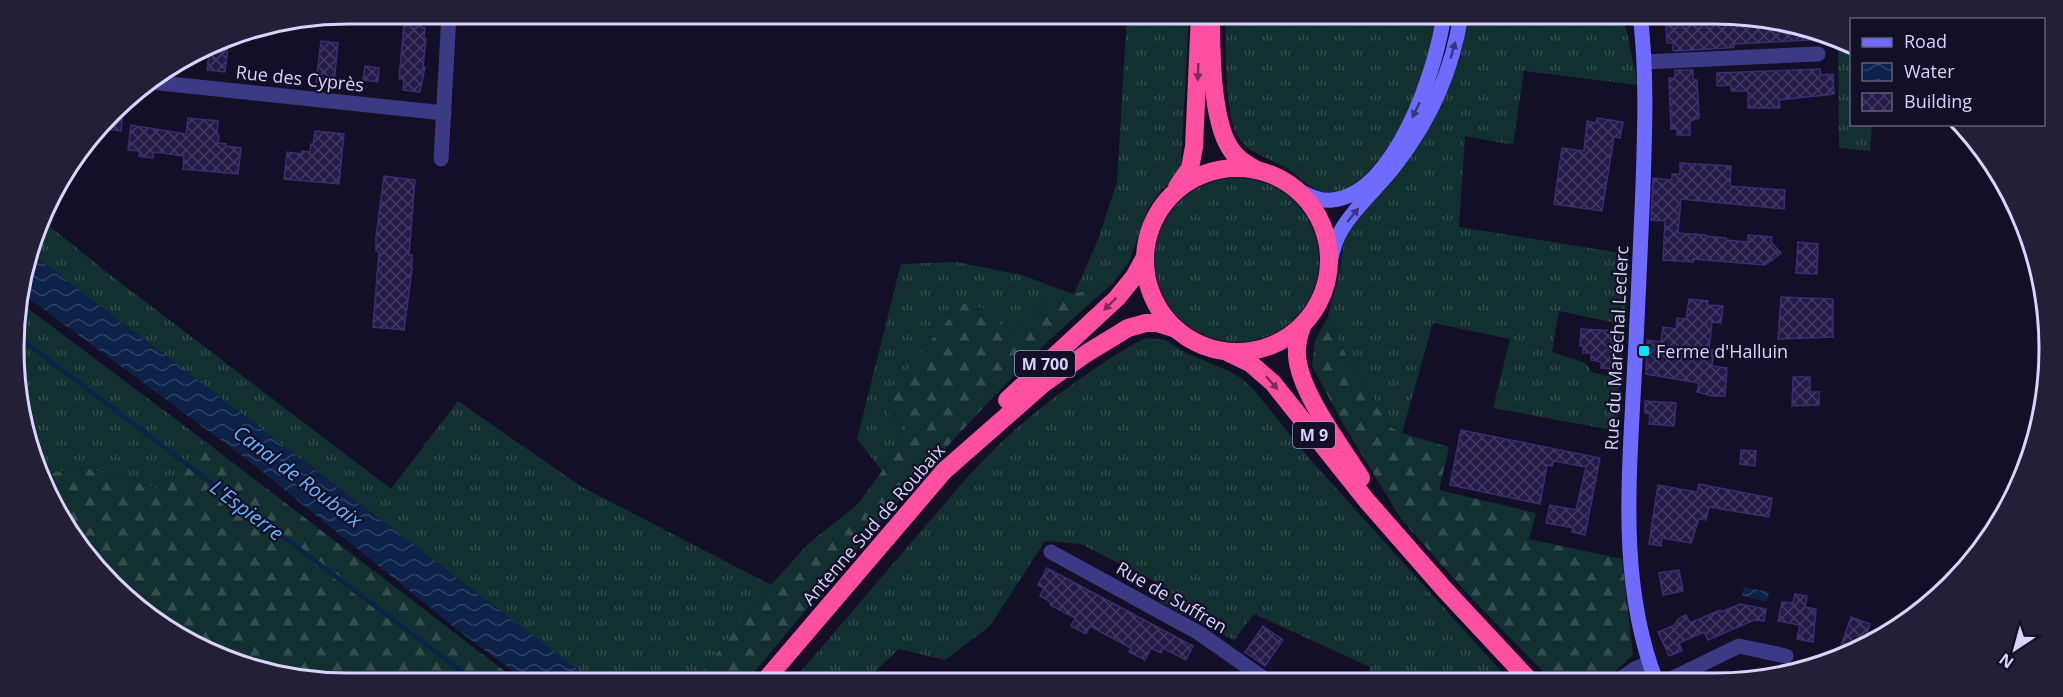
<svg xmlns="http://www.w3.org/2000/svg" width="2063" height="697" font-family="'Open Sans',sans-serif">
	<defs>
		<pattern id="grass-tufts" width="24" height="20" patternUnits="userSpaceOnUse" patternTransform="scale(1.5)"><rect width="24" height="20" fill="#12302f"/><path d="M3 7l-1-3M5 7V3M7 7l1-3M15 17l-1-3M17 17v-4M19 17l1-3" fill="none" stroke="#344d4e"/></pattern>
		<pattern id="forest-firs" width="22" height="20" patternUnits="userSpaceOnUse" patternTransform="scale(1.5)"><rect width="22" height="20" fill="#12302f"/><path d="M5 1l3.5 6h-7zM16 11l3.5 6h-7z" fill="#344d4e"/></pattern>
		<pattern id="water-waves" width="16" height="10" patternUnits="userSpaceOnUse" patternTransform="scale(1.5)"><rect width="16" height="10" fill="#0c2248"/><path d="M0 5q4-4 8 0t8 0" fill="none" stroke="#2f4163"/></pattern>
		<pattern id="building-cross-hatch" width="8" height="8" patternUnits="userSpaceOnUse" patternTransform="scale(1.5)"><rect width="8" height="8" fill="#241b47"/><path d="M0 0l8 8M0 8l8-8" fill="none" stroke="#433b63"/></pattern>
	</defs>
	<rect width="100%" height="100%" fill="#130f26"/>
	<g fill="url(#grass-tufts)">
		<path d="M1127,14H1189L1181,164L1176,179L1162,189L1148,209L1129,262L1113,283L1074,294L1097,242L1117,182Z"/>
		<path d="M1225,14H1436C1430,67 1402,145 1359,180C1351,186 1342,193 1332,193C1313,194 1303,179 1289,170C1270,157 1244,154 1235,131C1224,102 1226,46 1225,14Z"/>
		<path d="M1466,14H1623L1638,85L1524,71L1513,145L1465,136L1459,227L1628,254L1625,325L1559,311L1552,352L1586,363L1591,372L1619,378L1617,431L1493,408L1510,339L1433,323L1402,433L1390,427L1342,348L1328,316L1339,275L1345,236L1430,124L1461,56Z"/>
		<path d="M1838,43L1851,50L1852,124L1872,125L1870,151L1839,148Z"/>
		<circle cx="1237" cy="260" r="82"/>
		<path d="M42,220L109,274L391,489L458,401L582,487L771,585L693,683H595L32,254Z"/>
		<path d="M956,262L1022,275L1059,289L1009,337L888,413L907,427L882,471L857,439L901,264Z"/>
		<path d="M18,301L206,442L160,489L86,468L43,474L25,435L16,305Z"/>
		<path d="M1145,338L1165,340L1186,353L1229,371L1242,379L1254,390L1308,457L1510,681H1365L1370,667L1254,614L1234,640L1160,602L1167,588L1081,544L1045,541L990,626L945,660L899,649L864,682L791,683L957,489C998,442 1035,410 1087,374C1106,361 1125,348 1145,338Z"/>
	</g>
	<g fill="url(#forest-firs)">
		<path d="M1113,283C1085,308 1056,333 1029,360C928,462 837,573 745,683H693L771,585L808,544L858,504L882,471L907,427L888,413L883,399L962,303L991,310L1009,337L1059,289L1074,294Z"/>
		<path d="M1328,316L1342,348L1390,427L1402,433L1449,447L1439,490L1536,513L1529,539L1622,559L1633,655L1604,681H1552L1473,600L1401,519L1343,424L1312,366L1315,341Z"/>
		<path d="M206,442L520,683H349L262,672L162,627L70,535L43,474L86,468L160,489Z"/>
	</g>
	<g fill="url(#water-waves)">
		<path d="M32,254L595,683H529L459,631L245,458L20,292Z"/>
		<path d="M1744,587L1769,592L1767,602L1742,596Z"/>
	</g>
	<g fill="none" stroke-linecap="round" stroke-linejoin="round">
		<path stroke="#0c2248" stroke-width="4.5" d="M18,337L477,683"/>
	</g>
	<g fill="url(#building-cross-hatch)" stroke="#3b2d73" stroke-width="1.5">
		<path d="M405,14H423L421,27L425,28L424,39H426L423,67H425L420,92L403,90L404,79H399Z"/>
		<path d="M1672,14H1684V17L1699,16V22H1728V17H1740L1801,25L1830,39L1734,44V47L1726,48L1675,51L1673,50V43H1667L1666,24H1672Z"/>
		<path d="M229,37L225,72L207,70L210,45L221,39Z"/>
		<path d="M321,41L338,43L334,84L316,82Z"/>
		<path d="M365,66L379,68L378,82L363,80Z"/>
		<path d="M1820,69L1821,75L1833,74L1834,94L1779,100L1780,108H1748V91H1731V85L1717,86V73Z"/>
		<path d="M1675,70H1693V80H1697L1699,118L1690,121V135H1677V129H1671L1669,78H1675Z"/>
		<path d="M124,101L121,131L103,129Z"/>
		<path d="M188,118L218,121L217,135H219L218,143L226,144V146L241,148L238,174L183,169L184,156L154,152L153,158L139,156L140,151L128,150L131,125L186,134Z"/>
		<path d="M1597,118L1623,122L1620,138L1614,137L1602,211L1554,204L1562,148L1584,151L1587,121L1596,123Z"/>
		<path d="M315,131L344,134L339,184L284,179L287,152L302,154V151L310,152L311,144L313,145Z"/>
		<path d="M1680,163L1731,166L1730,186L1785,190L1784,209L1681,199L1678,233L1706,235V236L1726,238L1727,240L1748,242V235L1772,237L1771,242L1781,253L1765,265L1693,259V262L1663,260L1665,221L1651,220L1653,178L1672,180V174H1680Z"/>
		<path d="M384,176L415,180L409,255H412V269L404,330L373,327L379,252L376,251V237Z"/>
		<path d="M1798,242L1818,244L1817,274L1796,273Z"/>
		<path d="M1781,297L1833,299V337L1778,339Z"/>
		<path d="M1689,299L1708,301L1707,305L1723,306L1721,323L1712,322L1709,350H1714L1712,366L1727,368L1725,396H1712L1697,392L1699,383L1646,374L1647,340L1661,342L1663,327L1676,329L1677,318L1686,319Z"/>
		<path d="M1581,329L1621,331L1620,362H1615V369L1601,368V362L1591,360V353H1583V346H1580Z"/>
		<path d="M1793,377H1810V392H1819V405L1792,406Z"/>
		<path d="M1645,401L1676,403L1674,426L1649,424L1650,414L1645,413Z"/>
		<path d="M1461,430L1600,458L1585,535L1572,532L1573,528L1546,523L1550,505L1576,510L1586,467L1554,461L1552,466L1547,465L1540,504L1450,485Z"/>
		<path d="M1741,450L1756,451L1755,466L1740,464Z"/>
		<path d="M1699,484L1772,498L1769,517L1709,507L1706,520L1699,519L1691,543L1662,538L1661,546L1649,544L1658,485L1697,492Z"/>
		<path d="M1047,568L1193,646L1186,660L1163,648L1161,653L1151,648L1145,660L1129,652L1131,648L1090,626L1086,634L1071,626L1075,618L1050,605L1051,602L1040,596L1044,588L1038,585Z"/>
		<path d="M1679,570L1683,591L1663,595L1659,573Z"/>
		<path d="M1795,594L1807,596L1805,607L1816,609L1813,642L1797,639L1800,625L1778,621L1782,602L1793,603Z"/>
		<path d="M1740,604L1766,609L1764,621L1754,620L1708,640L1704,632L1679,643L1682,651L1669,656L1658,632L1675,625L1678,619L1686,615L1690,623L1720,610L1721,612Z"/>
		<path d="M1851,617L1870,624L1866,637H1867L1862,649L1837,657Z"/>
		<path d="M1263,626L1283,640L1265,666L1245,652Z"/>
	</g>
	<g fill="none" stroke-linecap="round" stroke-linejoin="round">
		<g stroke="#3d3a85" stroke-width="15">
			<path d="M1644,62L1818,54"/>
			<path d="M151,82L444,113"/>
			<path d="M441,159L449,14"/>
			<path d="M1051,552L1199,633L1269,682"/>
			<path d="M1618,681L1635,669L1649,663"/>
			<path d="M1667,681L1739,646L1786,656"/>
		</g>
		<g stroke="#6f6bff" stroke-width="15">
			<path d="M1640,14C1647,71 1645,128 1643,186C1640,257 1637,328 1633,398C1628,493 1621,590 1656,681"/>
			<path d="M1297,190C1308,195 1320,202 1332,200C1396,194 1437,67 1444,14"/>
			<path d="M1329,267C1331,256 1334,246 1338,236C1352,209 1378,188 1396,164C1430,120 1453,69 1461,14"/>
		</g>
		<g stroke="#ff4fa3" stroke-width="18">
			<path d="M1211,14C1211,48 1211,119 1230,148C1236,158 1245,163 1255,169"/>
			<circle cx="1237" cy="260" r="92"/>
			<path d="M1177,187L1190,168L1194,147L1200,14"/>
			<path d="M1303,324C1299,334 1296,345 1297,356C1300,393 1341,446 1361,478"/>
			<path d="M1229,353L1250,363L1273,383L1367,501L1445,590L1530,681"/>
			<path d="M1007,400L1117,298L1134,277L1145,257"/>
			<path d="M763,683L944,471L1043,384L1087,353L1128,328L1146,323H1157L1176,329"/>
		</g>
	</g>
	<defs><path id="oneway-solid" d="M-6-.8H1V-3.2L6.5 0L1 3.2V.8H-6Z" transform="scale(1.5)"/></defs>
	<g fill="#38347d">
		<use href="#oneway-solid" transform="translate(1453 50) rotate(-74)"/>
		<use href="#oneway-solid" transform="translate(1416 110) rotate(116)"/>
		<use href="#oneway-solid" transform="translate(1353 215) rotate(-51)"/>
	</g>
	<g fill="#7d2c5e">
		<use href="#oneway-solid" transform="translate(1198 72) rotate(92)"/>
		<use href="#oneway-solid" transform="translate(1110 304) rotate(135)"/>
		<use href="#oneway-solid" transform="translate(1272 383) rotate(48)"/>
	</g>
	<rect fill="#00e5ff" stroke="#130f26" stroke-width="2" x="1638" y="345" width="12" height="12" rx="3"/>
	<g text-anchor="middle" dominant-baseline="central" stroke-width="4.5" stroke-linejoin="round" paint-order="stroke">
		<g fill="#130f26" stroke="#9e99be" stroke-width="1.5">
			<rect x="1015" y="351" width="60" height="26" rx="4.5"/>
			<rect x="1293" y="422" width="42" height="26" rx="4.5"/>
		</g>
		<g font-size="16" font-weight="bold" fill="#d9d4ff">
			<text x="1045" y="364">M 700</text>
			<text x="1314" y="435">M 9</text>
		</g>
		<g font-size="18" fill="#d9d4ff" stroke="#130f26">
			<text transform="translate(300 78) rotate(6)">Rue des Cyprès</text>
			<text transform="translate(1616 348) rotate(-87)">Rue du Maréchal Leclerc</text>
			<text transform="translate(873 524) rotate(-49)">Antenne Sud de Roubaix</text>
			<text transform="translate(1172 597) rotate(30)">Rue de Suffren</text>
		</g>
		<g font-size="18" fill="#d9d4ff" stroke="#130f26" text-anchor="start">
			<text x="1656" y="351">Ferme d'Halluin</text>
		</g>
		<g font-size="20" font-style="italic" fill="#62b6ff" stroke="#130f26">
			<text transform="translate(298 476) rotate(37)">Canal de Roubaix</text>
			<text transform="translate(247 510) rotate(37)">L'Espierre</text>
		</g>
	</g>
	<path d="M0 0H2063V697H0ZM348 24H1715A324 324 0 0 1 2039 348V349A324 324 0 0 1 1715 673H348A324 324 0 0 1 24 349V348A324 324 0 0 1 348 24Z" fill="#231f37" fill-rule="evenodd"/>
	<path fill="none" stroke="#d9d4ff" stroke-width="3" d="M348 24H1715A324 324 0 0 1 2039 348V349A324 324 0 0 1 1715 673H348A324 324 0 0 1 24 349V348A324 324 0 0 1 348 24Z"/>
	<rect x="1850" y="18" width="195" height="108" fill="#130f26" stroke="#625e7d" stroke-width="1.5"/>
	<rect x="1862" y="38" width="30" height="9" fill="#6f6bff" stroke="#625e7d" stroke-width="1.5"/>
	<text x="1904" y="48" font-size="18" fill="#d9d4ff">Road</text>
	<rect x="1862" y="63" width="30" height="18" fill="url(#water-waves)" stroke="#625e7d" stroke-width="1.5"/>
	<text x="1904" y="78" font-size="18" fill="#d9d4ff">Water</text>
	<rect x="1862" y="93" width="30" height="18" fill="url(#building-cross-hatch)" stroke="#625e7d" stroke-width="1.5"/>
	<text x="1904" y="108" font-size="18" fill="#d9d4ff">Building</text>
	<g transform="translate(2015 649) rotate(216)" stroke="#130f26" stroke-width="4.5" paint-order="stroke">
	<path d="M0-4.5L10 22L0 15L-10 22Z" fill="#d9d4ff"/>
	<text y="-9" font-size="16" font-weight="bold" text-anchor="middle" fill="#d9d4ff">N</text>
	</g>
</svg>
